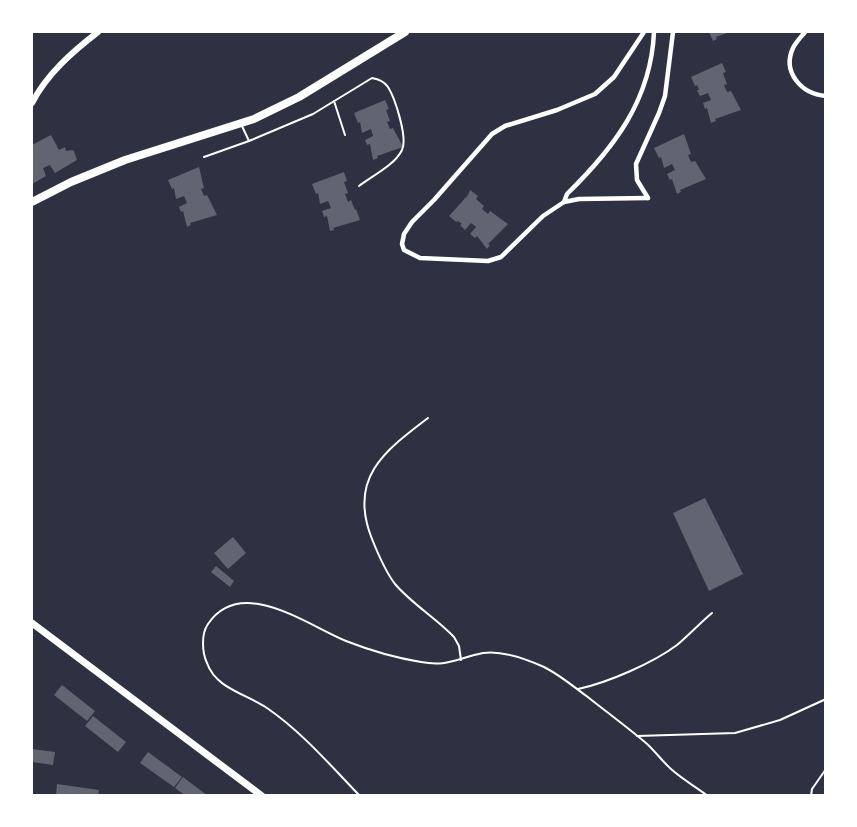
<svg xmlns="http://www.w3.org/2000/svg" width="857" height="827" font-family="'Archivo Narrow',sans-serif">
	<rect width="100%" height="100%" fill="#2d3142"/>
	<g fill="#626471">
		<path d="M709,32H730L716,37L717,39L713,41Z"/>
		<path d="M722,63L726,72L723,73L727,84L724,85L727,92L731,91L741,110L715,119L716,121L711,123L707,108L705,109L703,103L711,100L708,93L700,96L697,90H699L697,85L695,86L691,77Z"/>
		<path d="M385,100L389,109L386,110L390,121L387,122L390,129L393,128L403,147L377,156L378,158L373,160L370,144L367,145L365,140L373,136L371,129L362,133L360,122L358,123L354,113Z"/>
		<path d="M684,134L691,154L688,155L691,162L695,161L706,179L680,190L681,192L677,194L672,179L670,180L667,174L675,170L672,164L664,168L661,157L659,158L654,148Z"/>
		<path d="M51,135L59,150L65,147L66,151L72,150L74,151L77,160L55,173L50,165L43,168L46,176L32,184V145Z"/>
		<path d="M199,167L204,188L201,189L204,196L207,195L217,215L190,223L191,225L187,227L183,211L181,212L179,207L187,203L184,196L176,199L174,188L172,189L168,180Z"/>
		<path d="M344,172L347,181L344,182L348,193L345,194L348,202L351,200L355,210L356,209L360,220L333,228L334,230L330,231L327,216L324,217L322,211L331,208L328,201L320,204L318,193L316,194L312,184Z"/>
		<path d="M470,190L478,196L476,199L484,206L482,209L488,214L490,211L508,224L488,244L490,245L487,249L477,236L475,238L470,234L476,227L471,223L465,230L460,225L462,224L458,221L456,222L449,216L468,195Z"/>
		<path d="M705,498L743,574L709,591L673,513Z"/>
		<path d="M233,537L246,553L228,569L214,553Z"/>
		<path d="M216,566L234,581L230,587L211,572Z"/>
		<path d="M62,685L95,711L87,721L54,695Z"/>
		<path d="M93,716L126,742L118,752L85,726Z"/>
		<path d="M32,749L55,752L53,765L32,762Z"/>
		<path d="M148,752L182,777L174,787L140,763Z"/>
		<path d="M183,777L208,796H186L175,788Z"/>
		<path d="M57,784L99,790L98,796H56Z"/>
	</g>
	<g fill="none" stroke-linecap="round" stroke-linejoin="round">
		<g stroke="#fff" stroke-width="2">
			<path d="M334,101L345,135"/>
			<path d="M241,124L249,141"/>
			<path d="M204,157L249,141L313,114L372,78C378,79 384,81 388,87C395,98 408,138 402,150C395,165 372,176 359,186"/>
			<path d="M428,418C383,452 348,479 372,539C378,554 385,571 395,584C412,604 436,618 454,637L459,646L461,660"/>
			<path d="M578,689C607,683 653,663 677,645C689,635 700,623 712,613"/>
			<path d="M637,736L735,733L780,720L826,699"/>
			<path d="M360,796C331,766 302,732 267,708C247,694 216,689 207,663C202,652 201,634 208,624C241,575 307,625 346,641C369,650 396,658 421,662C448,667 458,658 483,653C502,650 526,659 544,667C560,675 574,687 589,698C608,713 627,727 646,743C655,751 662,761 671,769C682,779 696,787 708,796"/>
			<path d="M811,796L812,789L826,769"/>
		</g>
		<g stroke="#fff" stroke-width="4.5">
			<path d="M644,32L614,77L595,94L557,110L505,126L492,134L434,200L412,222L404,234L402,244L404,250L420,258L488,261L501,257L543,216L564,202L579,199L648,198"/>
			<path d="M805,32C801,37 796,42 793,48C782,72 801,94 826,96"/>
			<path d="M648,198L637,180L636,164L659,113L665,96L673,32"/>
			<path d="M564,202L567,194C614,148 651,100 654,32"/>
		</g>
		<path stroke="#fff" stroke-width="6" d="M32,103C47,74 72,52 98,32"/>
		<path stroke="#fff" stroke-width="7" d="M32,623L262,796"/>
		<path stroke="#fff" stroke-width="8" d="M32,202L71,182L125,160L254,119L299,97L405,32"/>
	</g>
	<rect width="857" height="827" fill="none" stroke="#ffffff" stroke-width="66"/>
</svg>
